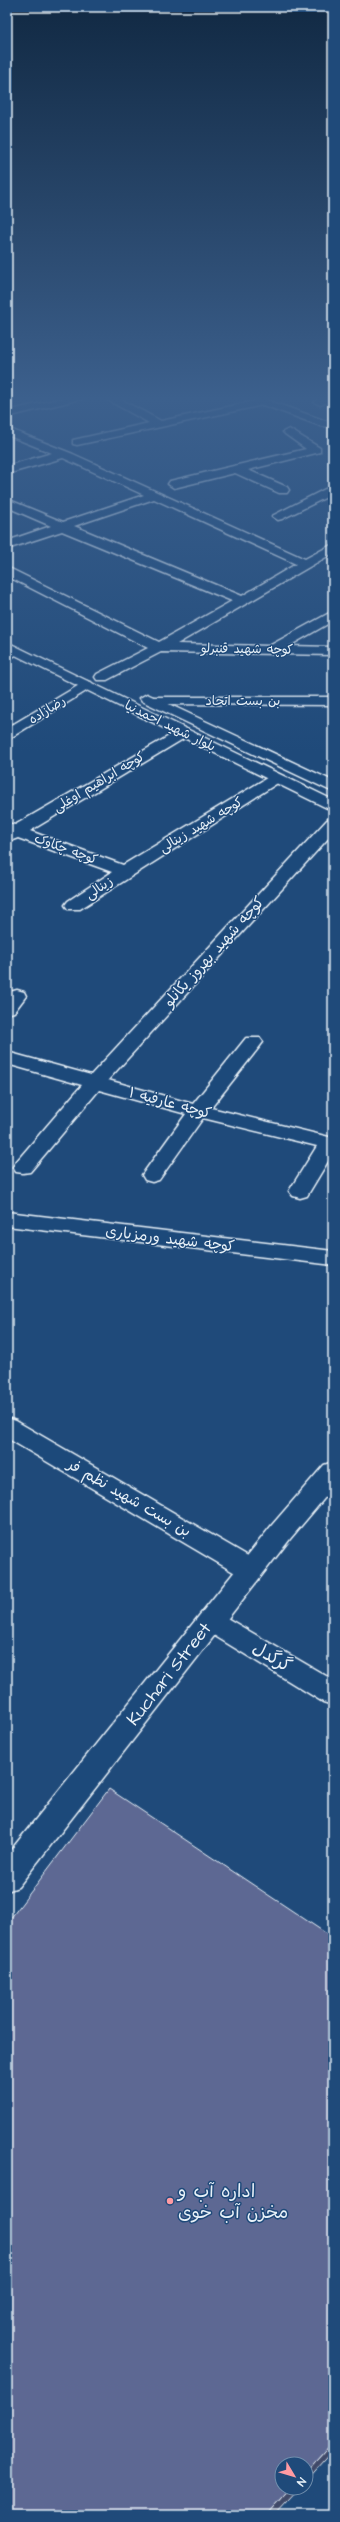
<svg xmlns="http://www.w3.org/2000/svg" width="340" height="2522" font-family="'Architects Daughter','Playpen Sans Arabic',sans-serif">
	<rect width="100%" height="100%" fill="#1f4a7a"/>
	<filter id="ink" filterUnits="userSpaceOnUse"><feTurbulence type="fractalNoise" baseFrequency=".025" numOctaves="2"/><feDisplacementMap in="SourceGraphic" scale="8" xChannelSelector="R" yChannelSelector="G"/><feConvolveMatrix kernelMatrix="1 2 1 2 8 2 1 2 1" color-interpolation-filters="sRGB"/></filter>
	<g filter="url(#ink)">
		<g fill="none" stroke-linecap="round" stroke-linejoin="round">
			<defs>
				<g id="minor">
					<path d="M63,398H85L7,417V411Z"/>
					<path d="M104,398H118L161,421L264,399L326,421H333V427L321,426L263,405L77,445L73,444V440L149,423Z"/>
					<path d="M319,398H333V400L320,405L314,402Z"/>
					<path d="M7,428L73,454L305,559L333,544V553L177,644L269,646L333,611V621L289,646L333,647V655L161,652L107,680H97L95,677L97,674L148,648L7,576V567L159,642L232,601L62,531L7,549V541L51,526L7,507V499L63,522L144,495L63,458L7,474V466L52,453L7,435ZM154,499L296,564L242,596L74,526Z"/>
					<path d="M289,429L320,448V452L248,470L287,487L289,490L287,493H279L235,473L174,488L168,484L170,481L306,449L285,434L283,432Z"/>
					<path d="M333,485V494L282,519L278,520L272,516Z"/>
					<path d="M16,647L23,651L7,660V650Z"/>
					<path d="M86,681L91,682L93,685L91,688L7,740V728Z"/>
					<path d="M153,697H333V705L148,704L146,701L148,698Z"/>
					<path d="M183,728L188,730L191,733L188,736L30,831L123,865L270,776L276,774L284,779L80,909H68L65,905L68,901L112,872L18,838L7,842V823L15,825Z"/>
					<path d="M333,818V833L108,1080L193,1104L246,1038H260L263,1042L260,1046L211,1108L333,1138V1153L307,1196L300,1198L293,1196L289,1191L317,1146L203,1118L159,1180L152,1182L145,1180L142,1175L186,1114L99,1090L30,1172L23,1173L16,1172L13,1167L16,1162L82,1085L7,1064V1052L91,1075L327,820Z"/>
					<path d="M17,990L24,992L26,996L14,1012L7,1014V996L10,992Z"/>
					<path d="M7,1212L333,1251V1265L7,1226Z"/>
					<path d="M7,1418L16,1421L260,1563L264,1570L260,1577L251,1580L242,1577L7,1438Z"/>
					<path d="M211,1610L220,1614L333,1680V1705L323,1702L202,1628L198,1621L202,1614Z"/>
				</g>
				<g id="secondary">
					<path d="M7,642L333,800V811L7,651Z"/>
					<path d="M147,694L333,781V792L142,701L140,698Z"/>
					<path d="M333,1462V1488L290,1539L18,1887L7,1891V1855L272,1525L324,1465Z"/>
				</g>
			</defs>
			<use href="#minor" stroke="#e8f1f8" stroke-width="3"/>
			<use href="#secondary" stroke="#e8f1f8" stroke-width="3"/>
			<use href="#minor" fill="#1f4a7a" fill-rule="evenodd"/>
			<use href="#secondary" fill="#1f4a7a" fill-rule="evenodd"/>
		</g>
		<g fill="#414967" stroke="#e8f1f8">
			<path d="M333,2442V2451L306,2481V2472Z"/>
			<path d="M291,2488H300L275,2515H267Z"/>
		</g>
		<path fill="#5d6893" stroke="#e8f1f8" d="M109,1789L333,1938V2442L306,2472V2464H282V2488H291L267,2515H7V1923Z"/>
	</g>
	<linearGradient id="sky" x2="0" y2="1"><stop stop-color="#112943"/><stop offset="0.53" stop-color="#3c608d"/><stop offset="1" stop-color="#3c608d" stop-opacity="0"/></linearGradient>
	<rect width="340" height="752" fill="url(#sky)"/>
	<circle fill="#ff9aa2" stroke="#1f4a7a" stroke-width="1.5" cx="170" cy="2201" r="4"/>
	<g text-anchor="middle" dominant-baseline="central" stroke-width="3" stroke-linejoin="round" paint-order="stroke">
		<g font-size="13" fill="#e8f1f8" stroke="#1f4a7a">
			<text transform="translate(247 649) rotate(1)">کوچه شهید قنبرلو</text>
			<text x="243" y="701">بن بست اتحاد</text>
			<text transform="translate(47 710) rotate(-32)">رضازاده</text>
			<text transform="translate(170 726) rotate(26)">بلوار شهید احمدنیا</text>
			<text transform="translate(99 782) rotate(-31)">کوچه ابراهیم اوغلی</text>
			<text transform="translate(201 825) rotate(-31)">کوچه شهید زینالی</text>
			<text transform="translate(66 849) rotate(20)">کوچه چکاوک</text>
			<text transform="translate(99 888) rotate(-34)">زینالی</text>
		</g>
		<g font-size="15" fill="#e8f1f8" stroke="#1f4a7a">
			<text transform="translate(214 952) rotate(-48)">کوچه شهید بهروز یکانلو</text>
			<text transform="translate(170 1103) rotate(15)">کوچه عارفیه ۱</text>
			<text transform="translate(170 1239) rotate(7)">کوچه شهید ورمزیاری</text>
			<text transform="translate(129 1498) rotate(30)">بن بست شهید نظم فر</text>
		</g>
		<g font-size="18" fill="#e8f1f8" stroke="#1f4a7a">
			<text transform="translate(272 1657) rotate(31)">گرگدل</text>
			<text transform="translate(169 1674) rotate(-52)">Kuchari Street</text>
		</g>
		<g font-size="18" fill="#e8f1f8" stroke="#1f4a7a" text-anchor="start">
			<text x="178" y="2191">اداره آب و<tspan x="178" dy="21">مخزن آب خوی</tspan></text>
		</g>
	</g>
	<rect width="340" height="2522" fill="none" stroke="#1f4a7a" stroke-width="24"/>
	<rect x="12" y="12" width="316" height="2498" fill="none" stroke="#e8f1f8" stroke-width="1.5" filter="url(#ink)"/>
	<g transform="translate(294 2476) rotate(128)"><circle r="19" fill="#1f4a7a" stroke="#6f8dac"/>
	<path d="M0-3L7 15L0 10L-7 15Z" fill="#ff9aa2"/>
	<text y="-6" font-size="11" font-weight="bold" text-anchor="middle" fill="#e8f1f8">N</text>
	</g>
</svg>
